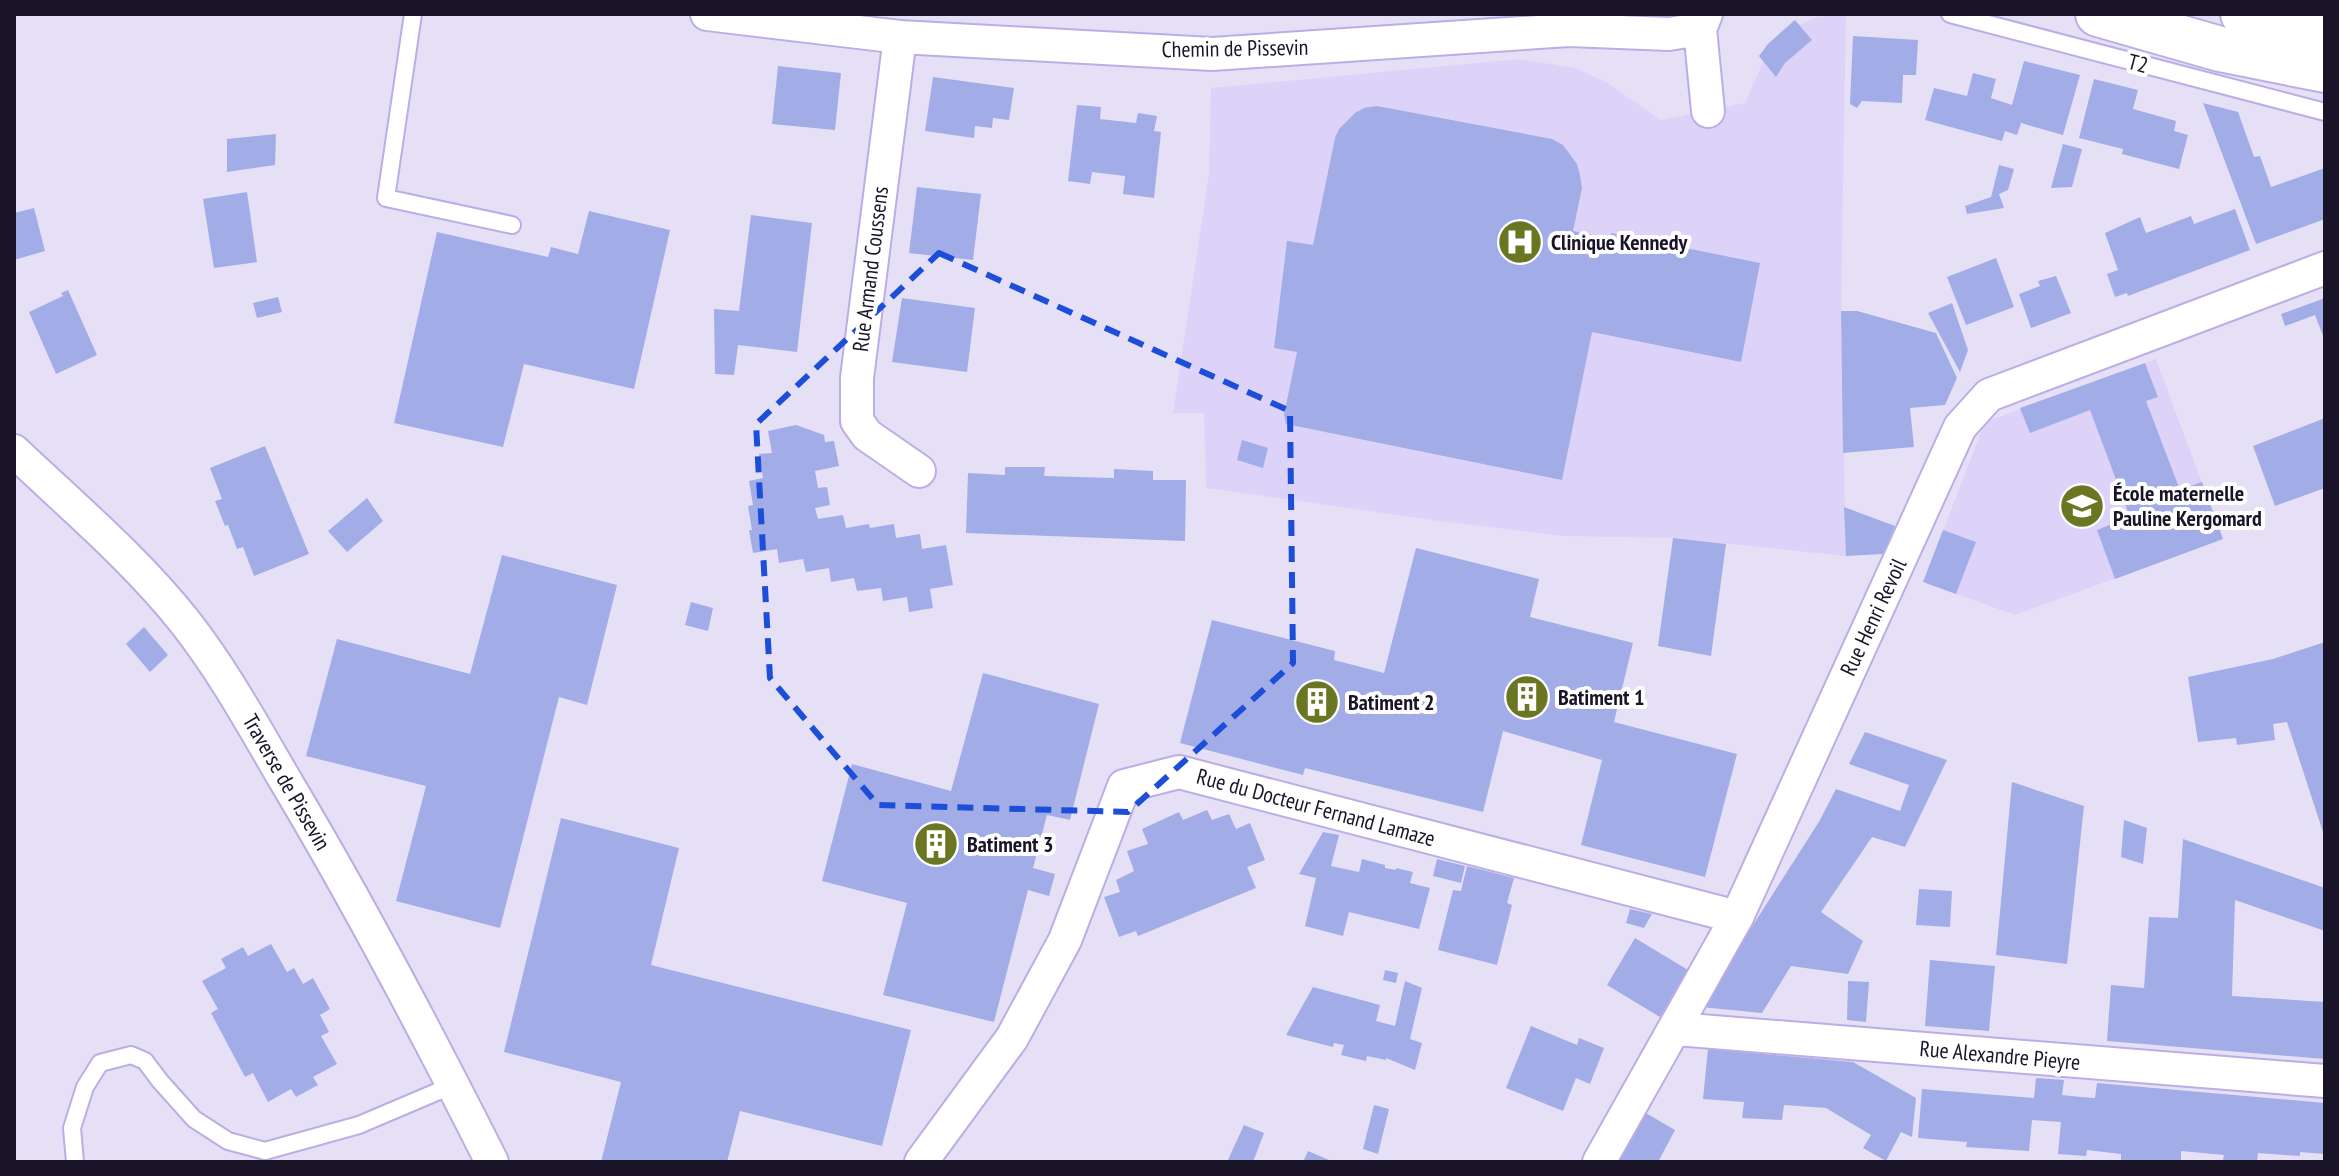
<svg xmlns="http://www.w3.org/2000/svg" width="2339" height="1176" viewBox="0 0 2339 1176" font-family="'PT Sans Narrow',sans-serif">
  <rect width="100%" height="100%" fill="#e6e0f7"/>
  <g fill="#ddd3f9">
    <polygon points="1838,14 1846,14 1841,311 1846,556 1673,538 1562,536 1439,521 1206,488 1204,413 1173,413 1209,174 1211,88 1519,59 1575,68 1606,82 1661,120 1745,103 1763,62 1759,56 1768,44 1794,20 1799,25 1814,18"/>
    <polygon points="2156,359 2223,539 2015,615 1923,582 1985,422"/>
  </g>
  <g fill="#a2ace7">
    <polygon points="1795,20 1812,40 1785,63 1776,77 1759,56 1768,44"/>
    <polygon points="1853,36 1918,40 1916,75 1903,75 1902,103 1862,101 1857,108 1850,104"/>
    <polygon points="2024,61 2080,75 2063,135 2021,123 2017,135 2005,131 2002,141 1925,120 1934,88 1967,96 1973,73 1996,79 1991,98 2012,105"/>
    <polygon points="778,66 841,73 835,130 772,124"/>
    <polygon points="933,77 1014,88 1009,120 993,118 992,128 975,126 974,138 925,131"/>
    <polygon points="2094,79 2138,90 2133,109 2176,121 2174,131 2188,135 2179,169 2122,154 2123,149 2079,138"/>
    <polygon points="2203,103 2238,112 2254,157 2260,156 2271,187 2325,168 2325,219 2256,244"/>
    <polygon points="1077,105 1101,107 1100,119 1136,123 1138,113 1157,116 1154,131 1161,132 1154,198 1123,194 1125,176 1092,172 1090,184 1068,181"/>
    <polygon points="1377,106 1552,139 1563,145 1577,164 1580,175 1582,188 1573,231 1602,237 1600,242 1610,245 1611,233 1760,263 1741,362 1592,332 1562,480 1286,424 1284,415 1297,352 1274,348 1287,241 1313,245 1335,138 1339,129 1355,113 1364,108"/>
    <polygon points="276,134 275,165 227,172 227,139"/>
    <polygon points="2063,144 2082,149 2072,187 2051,188"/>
    <polygon points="1999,165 2014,169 2008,190 1999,194 2004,208 1967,214 1965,206 1991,197"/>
    <polygon points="917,187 981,194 973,260 909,253"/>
    <polygon points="247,192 257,262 214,268 203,199"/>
    <polygon points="34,208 45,251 14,260 14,213"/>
    <polygon points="2235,209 2250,250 2128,296 2127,293 2115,297 2107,274 2118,270 2105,233 2140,217 2146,233 2191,216 2194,224"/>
    <polygon points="589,211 670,230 634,389 524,364 503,447 394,423 437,232 548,257 551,247 578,254"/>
    <polygon points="751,215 812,223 797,352 738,345 734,375 715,374 714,309 739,311"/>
    <polygon points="1996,258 2014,307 1966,325 1947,277"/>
    <polygon points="2056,276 2071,313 2031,328 2019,294 2040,286 2038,281"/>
    <polygon points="68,290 97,355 56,374 29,312 63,296 61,293"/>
    <polygon points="278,297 282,312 257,318 253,303"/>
    <polygon points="902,298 975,308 967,372 892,362"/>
    <polygon points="2325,298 2325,341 2315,315 2285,326 2281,314"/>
    <polygon points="1952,303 1968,350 1960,372 1928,313"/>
    <polygon points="1841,311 1857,311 1936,333 1957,378 1945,405 1910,408 1914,447 1843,453"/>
    <polygon points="2145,363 2158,397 2146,401 2180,490 2202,482 2223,539 2115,579 2097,530 2130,517 2090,410 2030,433 2020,408"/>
    <polygon points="2325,418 2325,488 2275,506 2253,446"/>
    <polygon points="796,425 824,435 825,442 834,441 839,466 815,471 818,488 827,487 830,505 815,508 818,519 843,515 846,528 869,524 870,528 894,524 896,538 920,534 922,549 946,545 953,585 930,589 933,608 909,612 907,597 883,601 881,588 857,591 854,578 831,582 829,568 806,572 803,559 779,563 777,549 753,553 749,530 752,530 748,506 753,505 749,481 763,478 759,454 772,453 768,431"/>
    <polygon points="1242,440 1268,448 1263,468 1237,460"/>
    <polygon points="265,446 309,554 254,576 243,547 237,549 228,525 225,526 215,501 222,499 210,468"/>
    <polygon points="1005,467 1045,467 1044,476 1114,478 1114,469 1153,471 1153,480 1186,480 1185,541 966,533 968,473 1005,475"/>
    <polygon points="367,498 383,521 347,552 328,531"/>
    <polygon points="1844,507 1895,526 1883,554 1846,556"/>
    <polygon points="1943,530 1976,542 1956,594 1923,582"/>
    <polygon points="1673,538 1726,544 1711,656 1658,646"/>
    <polygon points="1416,548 1539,579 1530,617 1633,643 1614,722 1737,754 1705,877 1581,845 1602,760 1503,731 1483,812 1305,768 1303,775 1180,743 1212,620 1335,651 1334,660 1384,673"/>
    <polygon points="502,555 617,585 587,705 559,697 500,928 396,901 426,786 306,756 337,639 470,674"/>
    <polygon points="691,602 713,608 708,631 685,625"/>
    <polygon points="144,627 168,655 150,672 126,644"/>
    <polygon points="2325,642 2325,835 2324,835 2287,722 2273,724 2275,740 2237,745 2236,738 2198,742 2188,677 2273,659"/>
    <polygon points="983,673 1099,704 1070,820 1047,815 1033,868 1055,874 1049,896 1028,890 994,1022 883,995 907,903 822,881 852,764 951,791"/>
    <polygon points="1865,732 1947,760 1905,847 1872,837 1821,912 1863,941 1848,974 1791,966 1762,1013 1701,1007 1820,820 1836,789 1900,811 1909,785 1849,764"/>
    <polygon points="2012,782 2084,806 2067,964 1996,955"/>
    <polygon points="1207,810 1212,820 1229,814 1236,829 1250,823 1265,860 1247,867 1256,888 1138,936 1136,931 1119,937 1104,897 1120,892 1116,880 1134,871 1127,851 1148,844 1142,829 1179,812 1183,820"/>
    <polygon points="561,818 679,848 651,965 911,1030 882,1146 740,1111 727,1162 601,1162 621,1082 504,1052"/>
    <polygon points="2124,820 2147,828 2143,864 2121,857"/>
    <polygon points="1323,832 1339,835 1331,866 1359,872 1362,859 1385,865 1385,868 1396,870 1396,868 1413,872 1410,883 1430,888 1419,929 1349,912 1343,936 1305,926 1316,878 1299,874"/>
    <polygon points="2183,839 2325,888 2325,931 2235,900 2232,996 2325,1002 2325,1059 2107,1041 2111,985 2144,988 2149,917 2178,918"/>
    <polygon points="1437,859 1465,866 1461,883 1433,876"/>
    <polygon points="1467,866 1514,878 1507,903 1512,905 1497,965 1438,950 1453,890 1461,891"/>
    <polygon points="1919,889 1952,891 1950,927 1916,925"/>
    <polygon points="1630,909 1652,914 1644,928 1626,923"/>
    <polygon points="1635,938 1688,970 1660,1017 1607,985"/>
    <polygon points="271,944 287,972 294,968 303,984 313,978 330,1009 320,1015 329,1032 321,1036 337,1064 313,1077 318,1085 296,1097 291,1089 268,1102 253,1073 245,1077 211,1013 218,1009 202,981 226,968 221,959 243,947 248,956"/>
    <polygon points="1930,960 1995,966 1989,1031 1925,1026"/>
    <polygon points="1385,970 1398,973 1396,983 1383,980"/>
    <polygon points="1405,981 1422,988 1410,1039 1422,1043 1415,1070 1386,1058 1386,1060 1367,1056 1366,1061 1341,1055 1344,1045 1334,1043 1333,1047 1286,1035 1313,987 1380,1005 1376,1021 1395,1026"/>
    <polygon points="1848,981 1869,982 1866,1022 1847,1020"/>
    <polygon points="1531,1026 1577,1045 1579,1038 1604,1048 1590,1084 1576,1078 1563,1111 1506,1088"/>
    <polygon points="1708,1049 1853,1062 1916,1098 1912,1137 1901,1132 1886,1161 1863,1148 1871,1135 1826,1108 1784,1105 1782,1120 1742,1118 1744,1102 1703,1099"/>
    <polygon points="2036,1078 2064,1080 2062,1095 2081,1097 2095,1098 2097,1083 2325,1103 2325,1154 2300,1152 2300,1156 2258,1153 2257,1161 2223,1160 2224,1155 2181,1151 2181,1162 2121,1162 2121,1154 2087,1150 2086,1156 2058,1154 2061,1122 2032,1120 2029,1151 1966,1147 1967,1142 1918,1138 1922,1089 2034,1098"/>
    <polygon points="1374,1105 1389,1109 1378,1154 1363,1149"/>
    <polygon points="1644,1112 1675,1130 1658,1162 1614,1162"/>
    <polygon points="1244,1125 1264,1133 1253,1162 1227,1162"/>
    <polygon points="1308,1151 1334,1162 1303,1162"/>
  </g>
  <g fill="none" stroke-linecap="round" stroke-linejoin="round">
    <g stroke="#bcade4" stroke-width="20">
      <g id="service">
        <polyline points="413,14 386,198 512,225"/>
        <polyline points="1950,14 2325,112"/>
        <polyline points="75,1162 72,1128 85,1087 100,1063 131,1055 145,1061 160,1081 194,1119 228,1141 265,1151 359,1125 453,1085"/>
      </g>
    </g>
    <g stroke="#bcade4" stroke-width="36">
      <g id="minor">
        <polyline points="707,14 900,37 1212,54 1569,30 1669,34 1700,29 1706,14"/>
        <polyline points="1700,29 1708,111"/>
        <polyline points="900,37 857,378 857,421 867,435 919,471"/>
        <path d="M14,451C71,505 136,560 185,622C225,673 255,729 288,785C362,909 427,1033 492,1162"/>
        <polyline points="1676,1029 2325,1081"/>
        <polyline points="921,1162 1012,1038 1065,940 1124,786 1179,772 1737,917"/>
        <polyline points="1599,1162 1737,917 1960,427 1989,395 2325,268"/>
      </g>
    </g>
    <g stroke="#bcade4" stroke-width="48">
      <g id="secondary">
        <polyline points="2098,14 2220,49 2325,70"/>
        <polyline points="2243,14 2325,37"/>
      </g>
    </g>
    <use href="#service" stroke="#fff" stroke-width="16"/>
    <use href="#minor" stroke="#fff" stroke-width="32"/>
    <use href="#secondary" stroke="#fff" stroke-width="44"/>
  </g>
  <path fill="none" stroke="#1d4ed8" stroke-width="6" stroke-dasharray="16 10" stroke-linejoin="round" d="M939,253L1290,411L1293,663L1128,812L878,805L770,678L756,424Z"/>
  <defs>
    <g id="hospital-disc" transform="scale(2.3)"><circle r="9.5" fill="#6b7622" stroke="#fff"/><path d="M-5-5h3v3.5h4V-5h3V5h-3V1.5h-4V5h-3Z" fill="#fff"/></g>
    <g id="school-disc" transform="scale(2.3)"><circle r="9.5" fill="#6b7622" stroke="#fff"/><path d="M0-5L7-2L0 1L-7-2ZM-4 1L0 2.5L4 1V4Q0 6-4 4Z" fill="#fff"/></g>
    <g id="building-disc" transform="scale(2.3)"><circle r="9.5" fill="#6b7622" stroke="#fff"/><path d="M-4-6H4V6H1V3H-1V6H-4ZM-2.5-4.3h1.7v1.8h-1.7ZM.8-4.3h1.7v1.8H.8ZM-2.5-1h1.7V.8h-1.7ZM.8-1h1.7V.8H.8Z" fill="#fff"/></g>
  </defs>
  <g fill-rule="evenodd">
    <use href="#hospital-disc" x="1520" y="242"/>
    <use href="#school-disc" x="2082" y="506"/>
    <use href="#building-disc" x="1527" y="697"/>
    <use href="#building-disc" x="1317" y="702"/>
    <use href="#building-disc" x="936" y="844"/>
  </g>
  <g text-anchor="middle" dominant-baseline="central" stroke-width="8" stroke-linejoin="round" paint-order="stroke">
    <g font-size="22" fill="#1a1428" stroke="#fff">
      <text transform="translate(1235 48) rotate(-1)">Chemin de Pissevin</text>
      <text transform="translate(2138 63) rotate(15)">T2</text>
      <text transform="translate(870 269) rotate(-83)">Rue Armand Coussens</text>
      <text transform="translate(1873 617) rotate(-65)">Rue Henri Revoil</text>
      <text transform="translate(287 782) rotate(60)">Traverse de Pissevin</text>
      <text transform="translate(1316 807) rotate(15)">Rue du Docteur Fernand Lamaze</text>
      <text transform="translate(2000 1055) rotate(5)">Rue Alexandre Pieyre</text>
    </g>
    <g font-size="22" font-weight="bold" fill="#1a1428" stroke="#fff" text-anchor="start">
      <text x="1551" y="242">Clinique Kennedy</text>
      <text x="2113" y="493">École maternelle<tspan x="2113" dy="25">Pauline Kergomard</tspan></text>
      <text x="1558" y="697">Batiment 1</text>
      <text x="1348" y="702">Batiment 2</text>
      <text x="967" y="844">Batiment 3</text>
    </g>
  </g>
  <rect width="2339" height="1176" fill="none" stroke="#1a1428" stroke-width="32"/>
</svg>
